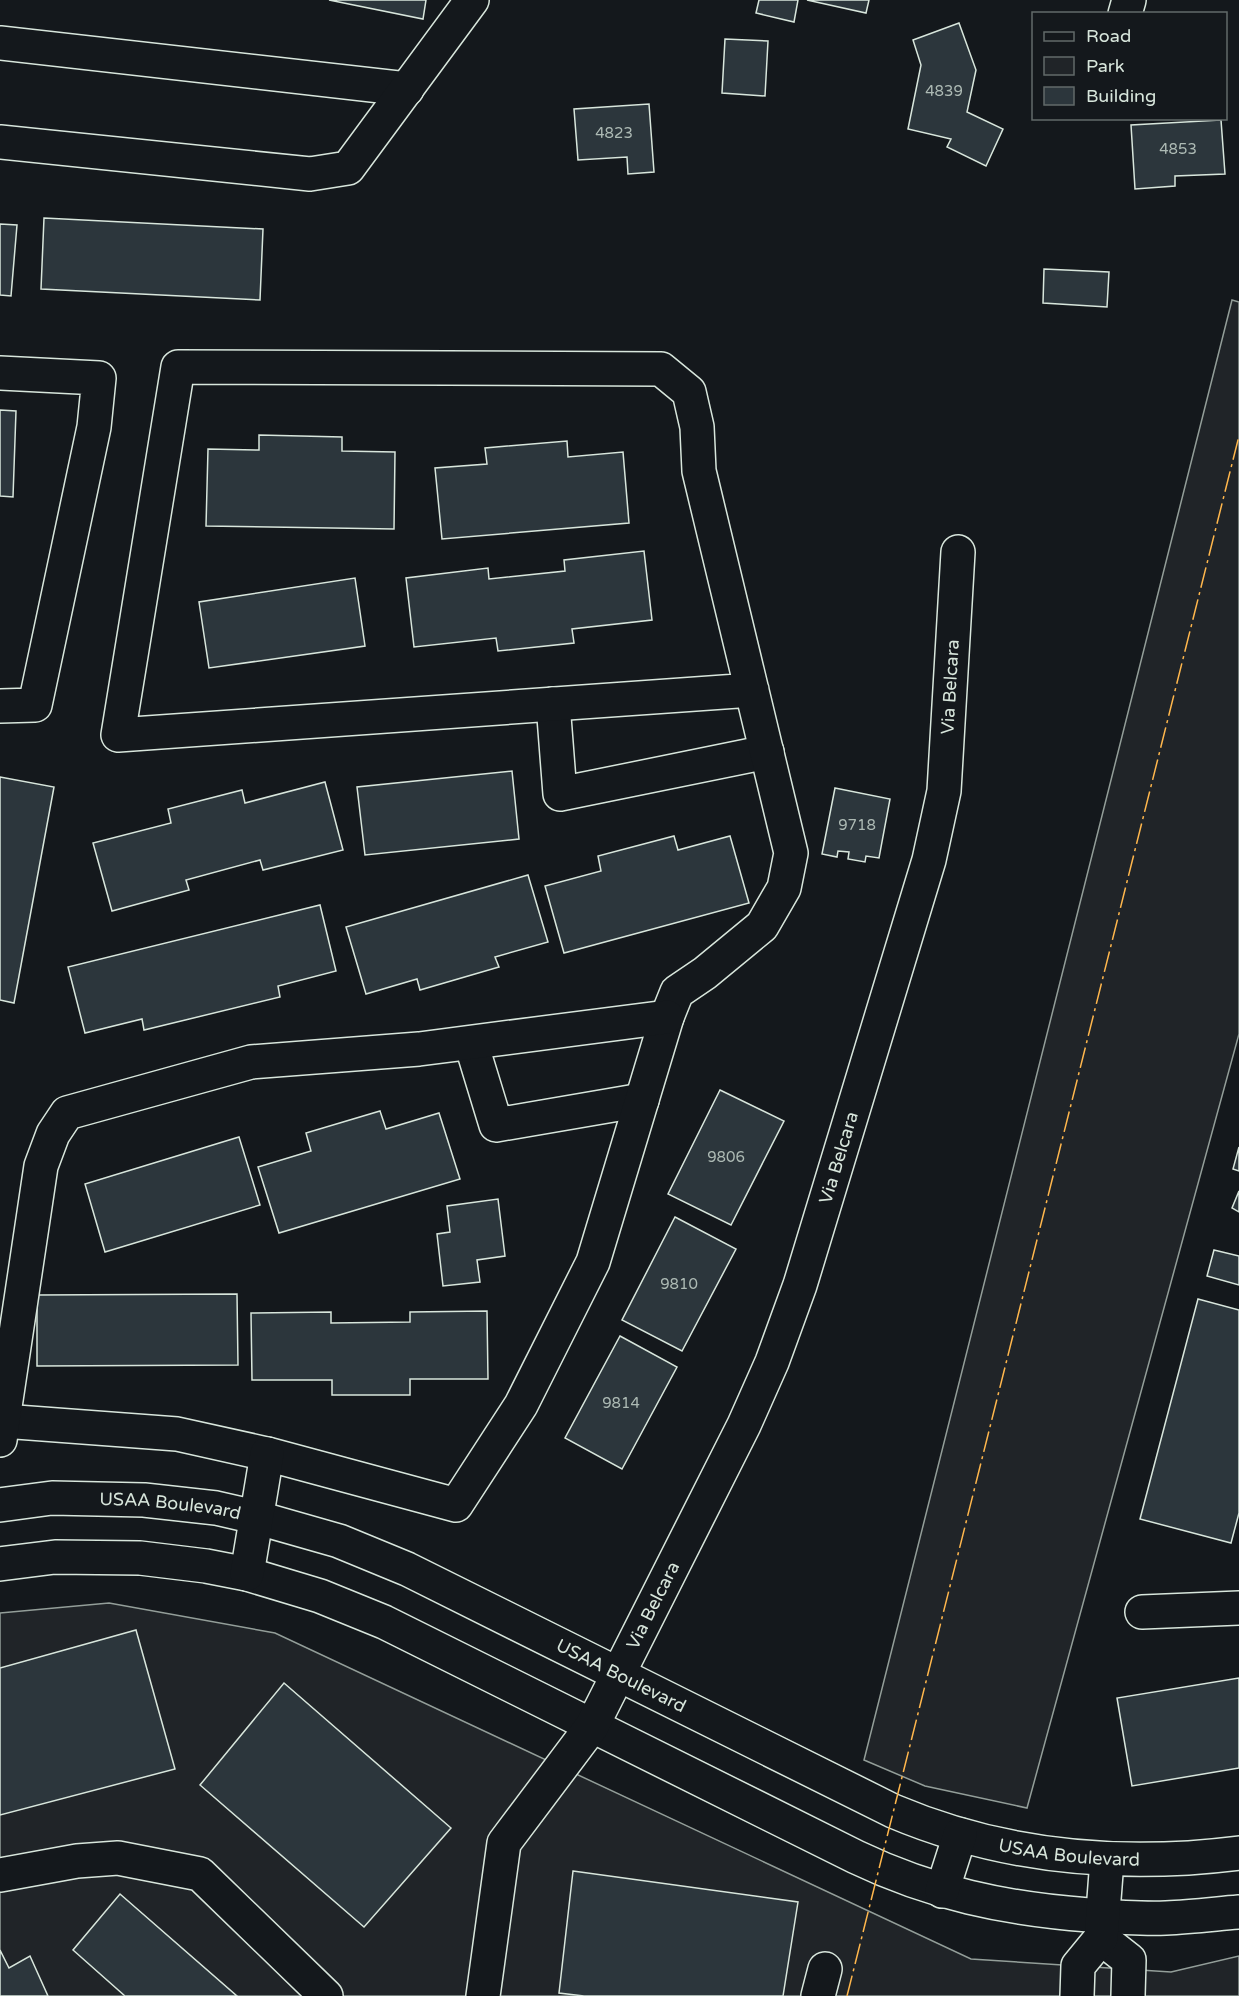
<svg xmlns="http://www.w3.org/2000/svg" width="1239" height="1996" viewBox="0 0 1239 1996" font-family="'Varela Round',sans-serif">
  <rect width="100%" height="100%" fill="#14181c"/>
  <g fill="#202428" stroke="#939e99" stroke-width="1.5">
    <polygon points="1232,300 1239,302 1239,1034 1027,1808 925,1786 864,1760"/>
    <polygon points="109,1603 275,1633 971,1959 1171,1972 1239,1956 1239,1996 0,1996 0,1613"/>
  </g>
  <g fill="#2c363c" stroke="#d8e6dc" stroke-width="1.5">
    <polygon points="329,0 426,0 423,19"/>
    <polygon points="759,0 798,0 794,22 756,13"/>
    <polygon points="807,0 869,0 866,13"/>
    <polygon points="959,23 976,70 967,112 1003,129 986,166 947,147 951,139 908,129 921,65 913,40"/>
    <polygon points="725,39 768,41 765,96 722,93"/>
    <polygon points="649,104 654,172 628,174 627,157 578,160 574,109"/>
    <polygon points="1221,120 1225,174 1175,176 1175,186 1135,189 1131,125"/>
    <polygon points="44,218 263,229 260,300 41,289"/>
    <polygon points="0,224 17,225 11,296 0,295"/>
    <polygon points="1044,269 1109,272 1107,307 1043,303"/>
    <polygon points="0,410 16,411 13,497 0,496"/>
    <polygon points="259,435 342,437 342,451 395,452 394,529 206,526 208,449 259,450"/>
    <polygon points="567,441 568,457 623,452 629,523 442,539 435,468 487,464 485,448"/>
    <polygon points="644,551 652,620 572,629 574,643 498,651 496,638 414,647 406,578 488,568 489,579 565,571 564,560"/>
    <polygon points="355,578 365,646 209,668 199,602"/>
    <polygon points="512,771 519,839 365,855 357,787"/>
    <polygon points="0,777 54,787 14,1003 0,1000"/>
    <polygon points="325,782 343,850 263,870 260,860 186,880 189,890 112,911 93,843 171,823 168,809 242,790 245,803"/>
    <polygon points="835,788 890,799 879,858 866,856 865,862 848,859 849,852 838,851 837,857 822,854"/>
    <polygon points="674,836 678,850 730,836 749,903 564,953 545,886 601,871 598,856"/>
    <polygon points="528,875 548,942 495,957 499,967 420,990 417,979 366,994 346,927"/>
    <polygon points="320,905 336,971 278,986 280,997 144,1030 142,1019 85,1033 68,967"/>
    <polygon points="720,1090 784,1121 731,1225 668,1194"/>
    <polygon points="380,1111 386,1129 439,1113 460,1179 279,1233 258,1167 311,1151 306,1133"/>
    <polygon points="239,1137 260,1205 105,1252 85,1184"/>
    <polygon points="1239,1147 1239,1171 1233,1169"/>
    <polygon points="1239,1191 1239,1212 1232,1208"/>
    <polygon points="498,1199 505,1256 477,1260 480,1282 443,1286 437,1234 450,1232 447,1206"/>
    <polygon points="675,1217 736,1249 682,1351 622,1320"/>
    <polygon points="1214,1250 1239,1256 1239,1285 1207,1276"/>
    <polygon points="237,1294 238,1365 37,1366 37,1295"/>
    <polygon points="1198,1299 1239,1310 1239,1513 1231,1543 1140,1519"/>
    <polygon points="487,1311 488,1379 410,1379 410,1395 332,1395 332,1380 252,1380 251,1313 331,1312 331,1323 410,1322 410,1312"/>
    <polygon points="620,1336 677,1367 622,1469 565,1438"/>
    <polygon points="136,1630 175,1769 0,1815 0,1668"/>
    <polygon points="1239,1678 1239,1768 1132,1786 1117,1698"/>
    <polygon points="284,1683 451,1828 364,1927 200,1785"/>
    <polygon points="573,1871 798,1902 783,1996 584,1996 559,1993"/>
    <polygon points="120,1894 237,1996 125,1996 73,1950"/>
    <polygon points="0,1950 9,1968 30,1956 48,1996 0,1996"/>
  </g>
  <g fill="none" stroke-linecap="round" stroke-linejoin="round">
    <g stroke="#d8e6dc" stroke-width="36">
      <g id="minor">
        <polyline points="1125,14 1129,0"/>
        <polyline points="0,43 407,89"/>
        <polyline points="0,142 310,174 348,168 472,0"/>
        <polyline points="0,373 99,378 94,427 35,705 0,706"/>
        <polyline points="553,704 560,794 767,752"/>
        <polyline points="471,1043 496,1125 642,1100"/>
        <polyline points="3,1421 177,1434 267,1454 456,1505 521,1405 593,1262 667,1017 677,992 705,973 762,926 784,888 791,853 699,471 697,427 689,392 661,369 178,367 118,735 752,690"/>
        <polyline points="0,1440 41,1166 53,1134 67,1113 251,1062 419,1049 667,1017"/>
        <path id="s1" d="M0,1505L52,1498L144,1500L216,1508L255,1517L339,1541L407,1569L893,1811C1004,1858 1119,1868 1239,1853"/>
        <path d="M0,1564L55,1557L140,1558L206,1566L247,1574L320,1596L384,1622L856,1857C931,1893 1006,1909 1089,1915C1114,1917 1141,1919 1166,1918C1191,1917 1215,1914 1239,1912"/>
        <polyline points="247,1574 267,1454"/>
        <polyline points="1142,1612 1239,1608"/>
        <polyline points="0,1875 77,1861 118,1858 200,1874 326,1996"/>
        <polyline points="942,1891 960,1835"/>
        <polyline points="1101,1938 1129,1960 1128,1996"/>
        <path id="s2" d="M483,1996L504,1843L592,1726L744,1425L772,1362L800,1285L929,860L944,791L958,552"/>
        <polyline points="818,1996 825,1969"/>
        <polyline points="1077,1996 1078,1966 1101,1938 1107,1860"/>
      </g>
    </g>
    <use href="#minor" stroke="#14181c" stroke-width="33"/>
    <polyline stroke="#ffb74d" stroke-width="1.5" stroke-dasharray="21 4.5 3 4.5" stroke-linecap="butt" points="847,1996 1239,436"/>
  </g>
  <g text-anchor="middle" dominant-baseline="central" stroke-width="4.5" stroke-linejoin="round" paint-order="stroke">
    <g font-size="15" fill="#adbab4">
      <text x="944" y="91">4839</text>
      <text x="614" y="133">4823</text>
      <text x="1178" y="149">4853</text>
      <text x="857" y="825">9718</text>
      <text x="726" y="1157">9806</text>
      <text x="679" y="1284">9810</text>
      <text x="621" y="1403">9814</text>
    </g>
    <g font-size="18" fill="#d8e6dc" stroke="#14181c">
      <text stroke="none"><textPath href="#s2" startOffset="1408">Via Belcara</textPath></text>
      <text stroke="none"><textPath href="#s2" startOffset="922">Via Belcara</textPath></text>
      <text stroke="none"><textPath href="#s1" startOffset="171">USAA Boulevard</textPath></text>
      <text stroke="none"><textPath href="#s2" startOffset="436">Via Belcara</textPath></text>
      <text stroke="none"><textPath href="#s1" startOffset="657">USAA Boulevard</textPath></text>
      <text stroke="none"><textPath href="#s1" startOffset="1143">USAA Boulevard</textPath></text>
    </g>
  </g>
  <rect x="1032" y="12" width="195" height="108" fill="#14181c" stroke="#626a69" stroke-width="1.5"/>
  <rect x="1044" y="32" width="30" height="9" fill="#14181c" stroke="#626a69" stroke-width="1.5"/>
  <text x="1086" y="42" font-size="18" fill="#d8e6dc">Road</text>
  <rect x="1044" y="57" width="30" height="18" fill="#202428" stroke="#626a69" stroke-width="1.5"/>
  <text x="1086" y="72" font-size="18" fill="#d8e6dc">Park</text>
  <rect x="1044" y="87" width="30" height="18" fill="#2c363c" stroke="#626a69" stroke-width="1.5"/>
  <text x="1086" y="102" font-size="18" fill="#d8e6dc">Building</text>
</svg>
